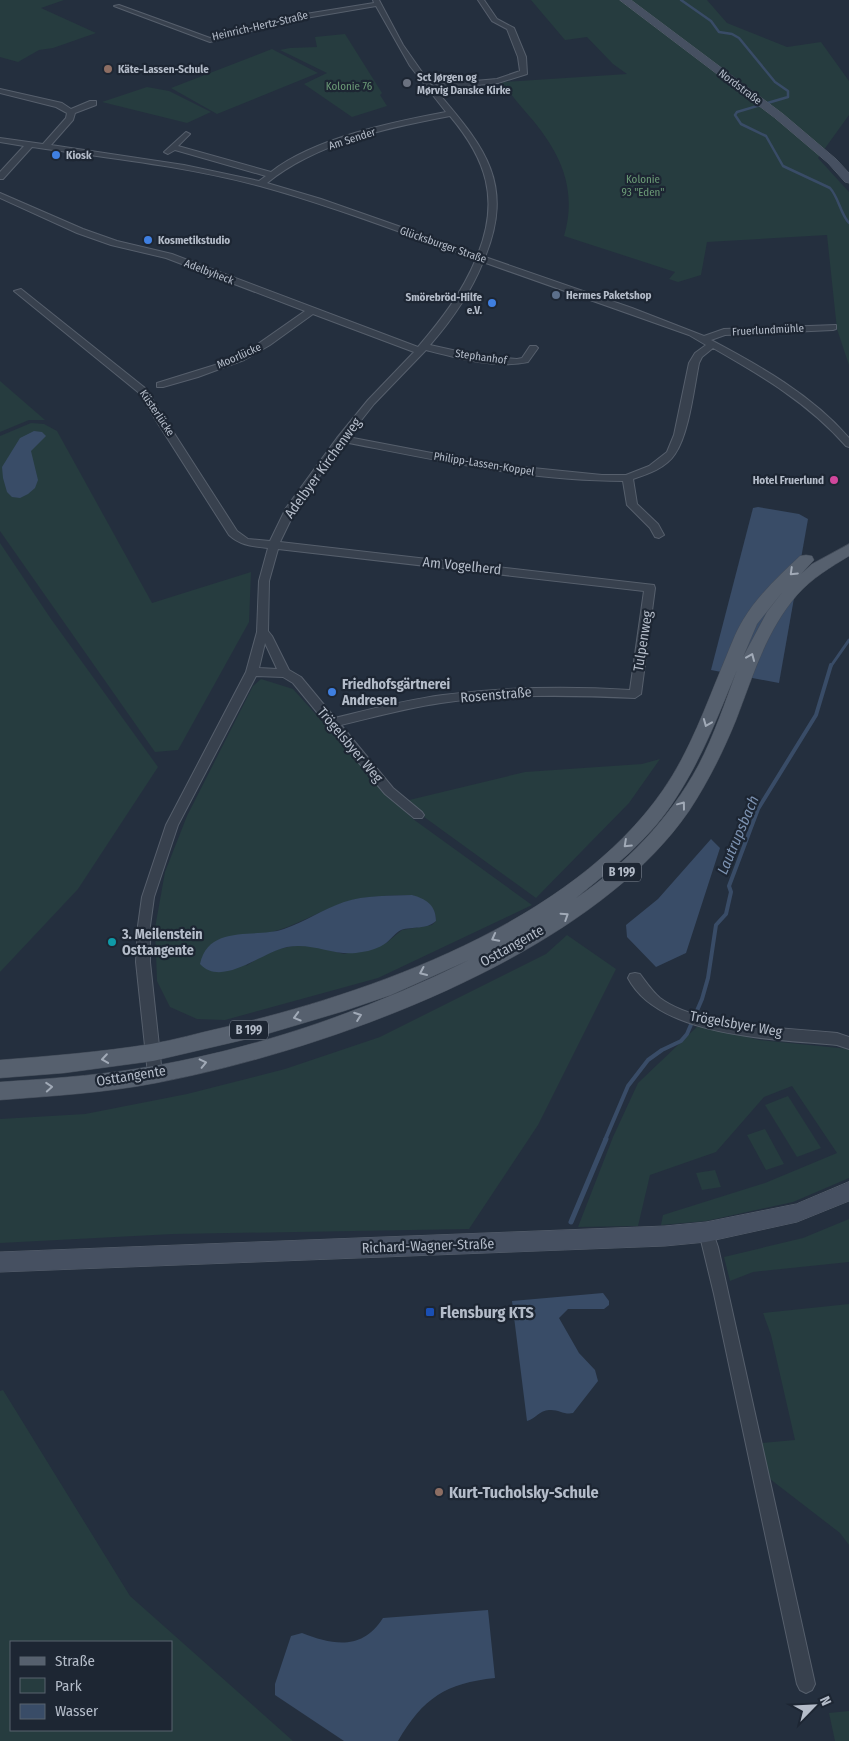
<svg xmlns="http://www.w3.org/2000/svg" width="849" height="1741" viewBox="0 0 849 1741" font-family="'Fira Sans Condensed',sans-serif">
  <rect width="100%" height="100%" fill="#242f3e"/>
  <g fill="#263c3f" fill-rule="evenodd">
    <polygon points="0,0 64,0 41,8 96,33 53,48 39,50 18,62 0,57"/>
    <path d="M531,0H707L727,23L787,47L821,42L849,81V115L818,158L849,192V365L837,329L827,235L707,242L701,275L678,282L669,279L675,272L564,236C579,185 557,147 524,110C516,101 509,90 500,84L504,82L627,74L613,64L587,37L565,40Z"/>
    <polygon points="345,34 382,93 380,95 387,106 352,117 304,84 327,73 280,50 290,48 317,47 315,37"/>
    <polygon points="272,49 318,73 217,114 171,88"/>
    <polygon points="147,87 169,91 211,112 187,123 102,102"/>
    <polygon points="0,381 45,420 29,420 0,432"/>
    <polygon points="31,423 44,424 57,431 152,603 251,572 249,622 178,750 155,752 0,531 0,436"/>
    <polygon points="0,543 51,619 158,767 78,889 0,972"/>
    <path d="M261,679L293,689L396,803L413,819L532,905L378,978L225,1020L197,1019L170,1007L157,981L155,928L165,872L187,816L253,686ZM412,895C425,901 436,905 436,921L432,925L402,930L386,943L344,954L317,947L297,945L279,949L263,955L246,966L269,933C295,926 318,912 343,903C364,895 390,896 412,895Z"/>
    <polygon points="660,759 629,803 536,898 420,814 405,801 525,772 642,764"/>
    <polygon points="567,935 616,969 538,1125 469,1229 173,1234 0,1243 0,1119 85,1114 187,1094 285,1069 380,1037 546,954"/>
    <polygon points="700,1024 759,1040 849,1049 849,1178 793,1202 706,1221 661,1225 663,1215 765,1183 837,1153 792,1086 764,1097 716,1152 650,1175 638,1226 578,1227 613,1137 638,1083"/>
    <polygon points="788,1096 821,1148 797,1157 765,1105"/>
    <polygon points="765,1129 784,1164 766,1170 747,1135"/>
    <polygon points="715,1170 721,1187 702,1190 696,1173"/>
    <polygon points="849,1219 849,1262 753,1272 730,1281 724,1257 803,1238"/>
    <polygon points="849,1304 849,1545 840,1533 770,1479 761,1443 795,1440 771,1335 763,1313"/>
    <path d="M3,1390L130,1596L293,1741H0V1391ZM11,1642H171V1730H11Z"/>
    <polygon points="849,1711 849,1741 835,1741 829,1713"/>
  </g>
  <g fill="#394c67">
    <polygon points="34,431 42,432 46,436 31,451 38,480 35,488 28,494 20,498 12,497 7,492 3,478 2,467 20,438"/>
    <polygon points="758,507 799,514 808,519 779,683 711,670 753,508"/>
    <polygon points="711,839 720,848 686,953 656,967 627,937 626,925 658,899"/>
    <path d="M412,895C426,899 436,905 436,921C426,930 413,926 401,930C395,933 391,939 386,943C379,948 370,951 362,952C336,958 315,942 287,947C262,952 222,988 200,964C209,923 256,939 284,929C305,922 323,909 344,902C365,895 390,896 412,895Z"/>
    <path d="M603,1293L609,1301V1305L604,1309H568L559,1318L579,1353L595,1370L598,1381L573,1413C564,1415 558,1409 549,1410C540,1410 535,1419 527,1421L512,1301Z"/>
    <path d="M488,1610L495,1678C446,1683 423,1698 398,1741H344L275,1695V1684L291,1636L302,1633C333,1645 362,1651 383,1618Z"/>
  </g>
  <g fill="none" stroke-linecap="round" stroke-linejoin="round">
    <path stroke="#394c67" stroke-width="2.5" d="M681,0L711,21L719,32L732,34L739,38L775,82L788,91V97L737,112L735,115L741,124L766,136L783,166L830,188C839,198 840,213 849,223"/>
    <polyline stroke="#394c67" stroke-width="3" points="831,666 849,640"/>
    <polyline stroke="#394c67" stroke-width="4" points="605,1140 628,1086 648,1060 662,1050 681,1041 687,1034 702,999 708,978 716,925 726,914 731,892 729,886 758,809 816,715 831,665"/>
    <polyline stroke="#394c67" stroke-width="5" points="571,1222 606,1139"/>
    <g stroke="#565f6c" stroke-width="2">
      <g id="street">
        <path d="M373,0H379L403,45L431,85L497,79L520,71L518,57L507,29L492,21L478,0H484L497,19L514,28L526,57L527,74L498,83L435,89C481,144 516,180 485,257L632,308L704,336L724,329L836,325V329L833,330L725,335L711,340C760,366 812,395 849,438V447L846,446C808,403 762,376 713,348L702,357L699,363C694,388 689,434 675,454C666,468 648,474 633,479L637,504L658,524L664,535L659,538L655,537L650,528L627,505L623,481C529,481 436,460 344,442L296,509L280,542L654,585L655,588L641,694L635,698C570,695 505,694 441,703C407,708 374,717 341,725L393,788L422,812L424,815L422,818H414L385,794L329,727L326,726L325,722L293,683L283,677L256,676L178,825L154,897L150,926V962L162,1074L160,1078L155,1080L150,1078L148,1074L136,962L138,926L142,897L166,825L246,672L257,632L259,581L268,548C253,546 241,546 229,535L138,392L14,291L21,289L145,388L237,531L248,539L270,541L286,508L337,438L368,400L414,352L313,314L270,345L244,360L198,377L163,387H157V383L215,365L248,351L305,311L166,258L111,245L77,233L0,198V193L83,229L117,241L172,254L418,347C441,320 462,293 476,259C404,234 333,206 260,186C185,166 108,158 32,147L3,179H0V172L24,146L0,142V138L43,144L66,118L67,113L56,107L0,93V89L62,103L71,109L90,101H96V105L75,113L73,120L51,145L184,165L259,181L266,176L175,150L168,154L164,152L186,132L190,134L178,146L271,172C314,138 393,122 446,112L410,66L376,6L288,21L210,42L114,6L119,5L210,38L287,17L374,3ZM450,116C486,159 500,199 478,254L321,199L267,183C318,142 387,128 450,116ZM483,262L689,335L706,345L695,353L689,363L674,435L667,452L649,466L626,475H602L484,463L348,437L374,404L426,350C457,358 497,369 528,362L538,348L536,346H530L522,358L517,359L475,355L430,345C452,320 471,292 483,262ZM278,549L644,591L630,690C568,686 505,687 443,695C406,700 371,709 335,718L301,677L289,670L272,636L268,631L269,581ZM265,643L277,669L259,668Z"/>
        <path d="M635,973L640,974C646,982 652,991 660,998C698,1027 789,1028 837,1033L849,1037V1049L837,1045C778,1039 659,1038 628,978L630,974Z"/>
        <polygon points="706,1225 711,1227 718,1247 815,1684 812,1690 806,1693 800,1690 797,1684 714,1294 699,1232 701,1227"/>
      </g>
    </g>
    <g stroke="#565f6c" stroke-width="1">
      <g id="secondary">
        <polygon points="620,0 631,0 783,114 836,159 849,173 849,183 845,182 828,163 775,118"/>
        <polygon points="849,1182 849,1201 797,1222 706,1242 665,1246 0,1272 0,1252 665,1226 706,1222 796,1204"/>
      </g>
    </g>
    <g stroke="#414a57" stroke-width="1">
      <path id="primary" d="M849,544V556C831,567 812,578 797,595C766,631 753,676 736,720C723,752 708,782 689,811C589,957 324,1051 156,1083C104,1093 52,1096 0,1100V1082C45,1079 91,1076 135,1069C251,1051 364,1012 469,960L391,995L344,1011L260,1036L153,1061L64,1073L0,1078V1060C51,1056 101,1052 151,1044C175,1040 198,1033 221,1028C371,993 571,923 663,790C690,751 706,705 724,662C730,648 735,633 743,620C758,595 779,576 800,556L806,555L812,556L814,560L801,574L812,564ZM784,590L767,612L743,657L757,624ZM737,670C725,702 714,736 698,766C670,818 625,865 576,898C611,870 652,837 676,798C702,758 719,714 737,670Z"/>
    </g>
    <use href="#street" fill="#38414e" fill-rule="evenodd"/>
    <use href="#secondary" fill="#465061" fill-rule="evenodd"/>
    <use href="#primary" fill="#56606e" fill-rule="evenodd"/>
  </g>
  <defs><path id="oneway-chevron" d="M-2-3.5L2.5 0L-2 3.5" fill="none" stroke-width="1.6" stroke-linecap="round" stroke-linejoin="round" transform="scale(1.25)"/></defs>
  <g stroke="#a1aab7">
    <use href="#oneway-chevron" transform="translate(793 572) rotate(136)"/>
    <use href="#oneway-chevron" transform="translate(751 657) rotate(-67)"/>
    <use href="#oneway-chevron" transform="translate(707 723) rotate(112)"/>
    <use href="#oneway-chevron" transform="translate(682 805) rotate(-53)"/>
    <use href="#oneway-chevron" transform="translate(627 844) rotate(137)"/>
    <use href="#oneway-chevron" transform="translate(565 916) rotate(-33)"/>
    <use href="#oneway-chevron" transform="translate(495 938) rotate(152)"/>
    <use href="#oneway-chevron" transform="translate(423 972) rotate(156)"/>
    <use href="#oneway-chevron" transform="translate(358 1016) rotate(-20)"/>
    <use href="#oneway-chevron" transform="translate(297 1017) rotate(164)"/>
    <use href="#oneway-chevron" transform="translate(105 1059) rotate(172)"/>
    <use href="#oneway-chevron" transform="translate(203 1063) rotate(-13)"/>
    <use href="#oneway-chevron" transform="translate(49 1087) rotate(-4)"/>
  </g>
  <g fill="#8d6e63" stroke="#1d2633" stroke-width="2">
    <circle cx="108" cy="69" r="5"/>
    <circle cx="439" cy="1492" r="5"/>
  </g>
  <circle fill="#6b7280" stroke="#1d2633" stroke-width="2" cx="407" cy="83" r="5"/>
  <g fill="#3f7fe0" stroke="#1d2633" stroke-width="2">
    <circle cx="56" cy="155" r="5"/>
    <circle cx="148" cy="240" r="5"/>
    <circle cx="492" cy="303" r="5"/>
    <circle cx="332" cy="692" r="5"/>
  </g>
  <circle fill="#5c6f8a" stroke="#1d2633" stroke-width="2" cx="556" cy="295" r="5"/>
  <circle fill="#d1479c" stroke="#1d2633" stroke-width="2" cx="834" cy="480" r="5"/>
  <circle fill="#0f9aa8" stroke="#1d2633" stroke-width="2" cx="112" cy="942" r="5"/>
  <rect fill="#1a4fb4" stroke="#1d2633" stroke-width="2" x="425" y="1307" width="10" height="10" rx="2.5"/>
  <g text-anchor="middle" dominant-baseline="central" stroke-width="4.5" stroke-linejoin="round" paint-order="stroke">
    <g font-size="11" fill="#b4bcc9" stroke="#1d2633">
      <text transform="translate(260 26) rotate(-13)">Heinrich-Hertz-Straße</text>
      <text transform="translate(740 87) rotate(37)">Nordstraße</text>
      <text transform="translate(352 139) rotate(-18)">Am Sender</text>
      <text transform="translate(443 245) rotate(19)">Glücksburger Straße</text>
      <text transform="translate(209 272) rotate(21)">Adelbyheck</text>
      <text transform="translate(768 330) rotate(-3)">Fruerlundmühle</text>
      <text transform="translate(239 356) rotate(-24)">Moorlücke</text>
      <text transform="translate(481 357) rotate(8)">Stephanhof</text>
      <text transform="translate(157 413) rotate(56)">Küsterlücke</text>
      <text transform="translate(484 464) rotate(9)">Philipp-Lassen-Koppel</text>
    </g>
    <g font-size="11" font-weight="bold" fill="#b4bcc9" stroke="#1d2633" text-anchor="start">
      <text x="118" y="69">Käte-Lassen-Schule</text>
      <text x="417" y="77">Sct Jørgen og<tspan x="417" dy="13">Mørvig Danske Kirke</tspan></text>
      <text x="66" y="155">Kiosk</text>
      <text x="158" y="240">Kosmetikstudio</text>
      <text x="566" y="295">Hermes Paketshop</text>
      <text x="482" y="297" text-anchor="end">Smörebröd-Hilfe<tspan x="482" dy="13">e.V.</tspan></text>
      <text x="824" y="480" text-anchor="end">Hotel Fruerlund</text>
    </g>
    <g font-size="11" fill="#6b9a76" stroke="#1d2633">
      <text x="349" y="86">Kolonie 76</text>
      <text x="643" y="179">Kolonie<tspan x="643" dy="13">93 "Eden"</tspan></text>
    </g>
    <g fill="#1d2633" stroke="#878f9c" stroke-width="1">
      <rect x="603" y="862.5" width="38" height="19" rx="4"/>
      <rect x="230" y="1020.5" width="38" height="19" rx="4"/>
    </g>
    <g font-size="12" font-weight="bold" fill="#b4bcc9">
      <text x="622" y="872">B 199</text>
      <text x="249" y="1030">B 199</text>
    </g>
    <g font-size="14" fill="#b4bcc9" stroke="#1d2633">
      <text transform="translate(323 468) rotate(-54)">Adelbyer Kirchenweg</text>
      <text transform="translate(462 566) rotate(6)">Am Vogelherd</text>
      <text transform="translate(643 641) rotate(-81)">Tulpenweg</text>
      <text transform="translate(496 695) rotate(-5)">Rosenstraße</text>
      <text transform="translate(350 745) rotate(50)">Trögelsbyer Weg</text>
      <text transform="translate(512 946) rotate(-29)">Osttangente</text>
      <text transform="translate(736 1024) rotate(10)">Trögelsbyer Weg</text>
      <text transform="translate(131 1076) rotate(-9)">Osttangente</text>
      <text transform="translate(428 1246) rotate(-2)">Richard-Wagner-Straße</text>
    </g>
    <g font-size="14" font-weight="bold" fill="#b4bcc9" stroke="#1d2633" text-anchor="start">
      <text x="342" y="684">Friedhofsgärtnerei<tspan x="342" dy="16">Andresen</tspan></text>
      <text x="122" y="934">3. Meilenstein<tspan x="122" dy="16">Osttangente</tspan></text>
    </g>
    <g font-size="15" font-style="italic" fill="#7c92b1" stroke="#1d2633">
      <text transform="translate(738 835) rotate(-67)">Lautrupsbach</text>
    </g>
    <g font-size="16" font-weight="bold" fill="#b4bcc9" stroke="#1d2633" text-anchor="start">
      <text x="440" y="1312">Flensburg KTS</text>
      <text x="449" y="1492">Kurt-Tucholsky-Schule</text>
    </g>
  </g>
  <rect x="10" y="1641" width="162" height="90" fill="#1d2633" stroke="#59626f"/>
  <rect x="20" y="1657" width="25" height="8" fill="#56606e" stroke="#59626f"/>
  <text x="55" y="1666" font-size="15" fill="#b4bcc9">Straße</text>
  <rect x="20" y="1678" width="25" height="15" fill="#263c3f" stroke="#59626f"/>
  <text x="55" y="1691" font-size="15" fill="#b4bcc9">Park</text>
  <rect x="20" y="1704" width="25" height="15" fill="#394c67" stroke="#59626f"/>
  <text x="55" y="1716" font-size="15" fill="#b4bcc9">Wasser</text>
  <g transform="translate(814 1706) rotate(66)" stroke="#1d2633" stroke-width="4" paint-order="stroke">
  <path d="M0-4L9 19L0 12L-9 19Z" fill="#b4bcc9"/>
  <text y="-8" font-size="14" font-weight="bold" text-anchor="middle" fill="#b4bcc9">N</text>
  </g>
</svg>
